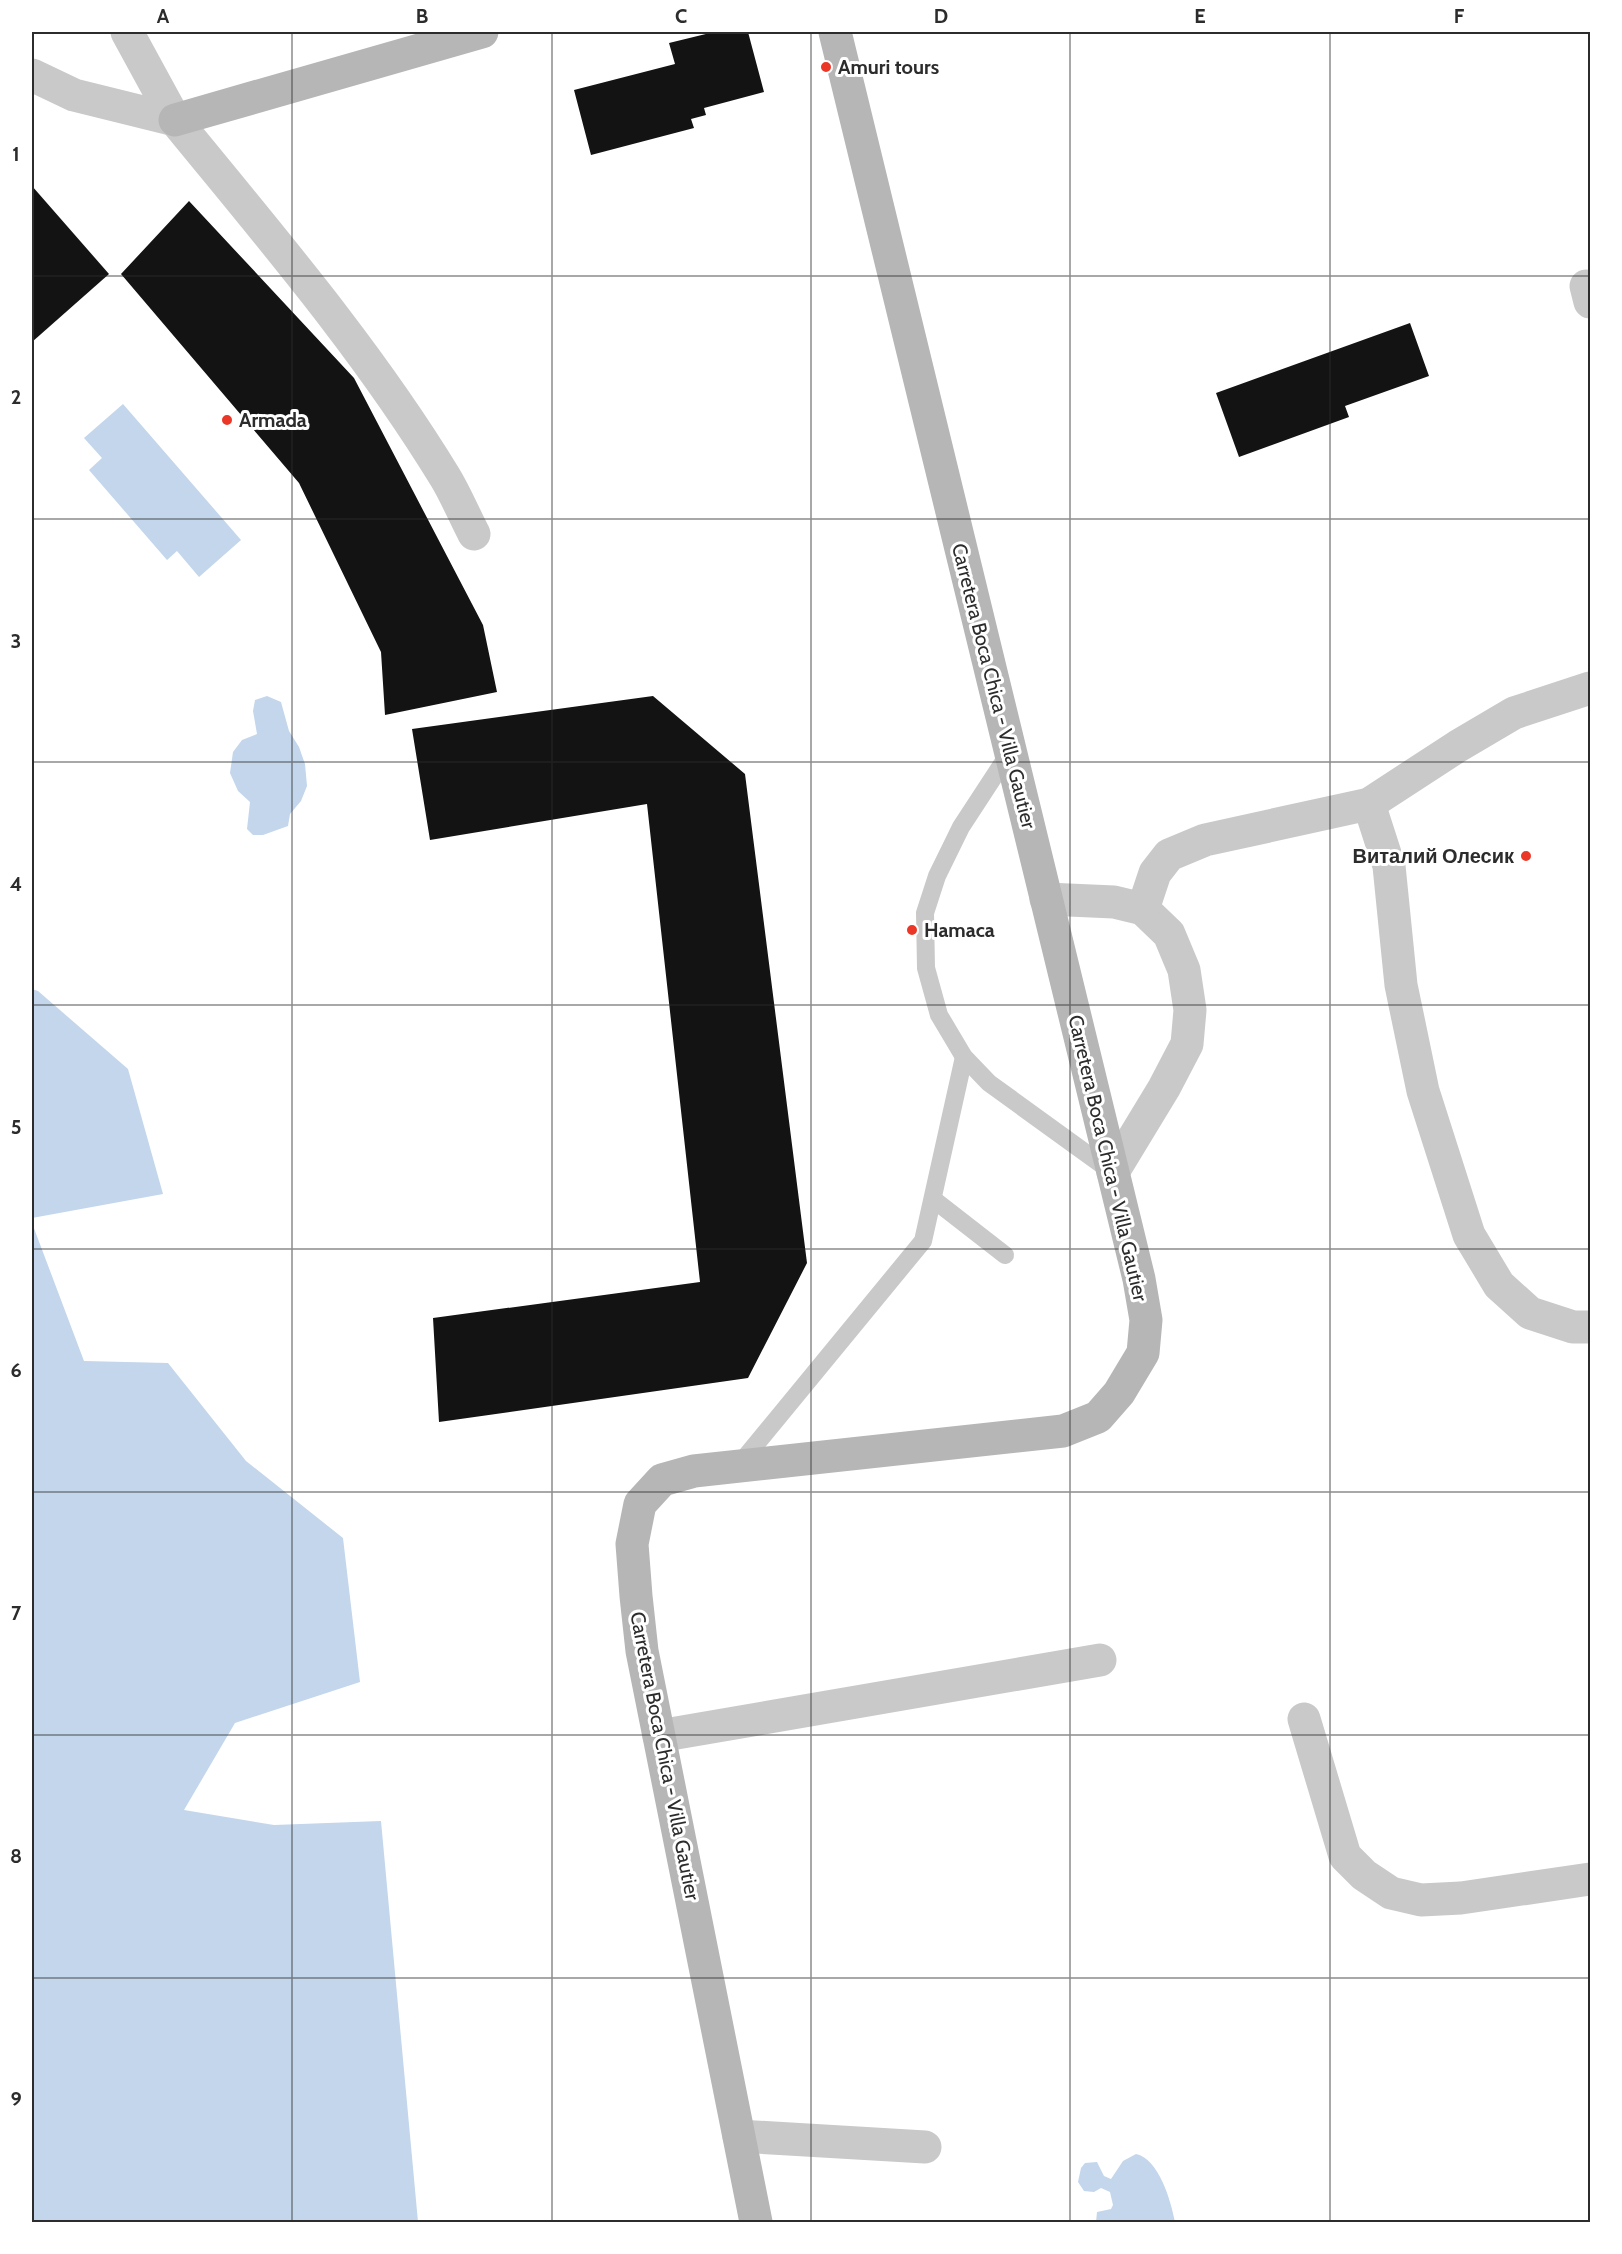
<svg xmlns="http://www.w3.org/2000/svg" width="1622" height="2254" viewBox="0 0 1622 2254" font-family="Cabin,sans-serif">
  <rect width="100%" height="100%" fill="#fff"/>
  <g fill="#c3d6ec">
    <polygon points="123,404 241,540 199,577 177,551 167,560 89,470 102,458 84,438"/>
    <polygon points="267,696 281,702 289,731 299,747 305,764 307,786 301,801 290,814 288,826 263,835 253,835 247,829 250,802 238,791 230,773 233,752 242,740 257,734 253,711 255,700"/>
    <polygon points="32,989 38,991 128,1069 163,1194 32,1218"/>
    <polygon points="32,1223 84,1361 168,1363 246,1461 343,1538 360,1682 235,1723 184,1810 274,1825 381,1821 418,2222 32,2222"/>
    <path d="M1136,2154C1159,2159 1171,2201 1175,2222H1096L1097,2212L1111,2209L1113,2205L1110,2192L1101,2188L1094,2192L1084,2191L1078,2182L1081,2168L1085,2163L1097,2162L1104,2176L1111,2179L1123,2161Z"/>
  </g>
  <g fill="#131313">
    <polygon points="714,32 748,32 764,92 704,108 706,115 691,119 694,128 591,155 574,90 675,64 669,43"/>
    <polygon points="32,186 109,274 32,342"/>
    <polygon points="189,201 354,378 483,625 497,692 385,715 381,652 299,483 121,274"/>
    <polygon points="1410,323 1429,376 1345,406 1349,417 1239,457 1216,393"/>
    <polygon points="653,696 745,774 807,1263 748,1378 439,1422 433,1318 700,1282 647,804 430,840 412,729"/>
  </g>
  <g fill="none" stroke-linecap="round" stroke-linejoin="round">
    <g stroke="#c9c9c9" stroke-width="18">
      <polyline points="1010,752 961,827 937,876 925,913 926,968 939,1015 964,1057 989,1083 1112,1172"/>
      <polyline points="933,1199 1005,1255"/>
      <polyline points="738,1466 923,1241 964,1057"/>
    </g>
    <g stroke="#c9c9c9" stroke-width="33">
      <path d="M175,120C269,235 367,349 445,477C456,495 464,515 474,534"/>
      <polyline points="1586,286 1590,302"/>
      <polyline points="1369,804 1389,866 1401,985 1423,1091 1469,1235 1499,1285 1530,1313 1573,1327 1590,1327"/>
      <polyline points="1046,899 1114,902 1143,909 1169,934 1184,970 1190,1010 1187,1044 1164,1088 1113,1172"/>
      <polyline points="1143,909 1155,873 1169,855 1205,840 1369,804 1458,746 1514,713 1590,688"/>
      <polyline points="1304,1719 1345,1856 1364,1875 1391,1893 1421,1900 1461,1898 1590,1879"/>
      <polyline points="659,1736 1100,1660"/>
      <polyline points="739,2136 925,2147"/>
    </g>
    <g stroke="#c9c9c9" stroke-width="33">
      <polyline points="127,32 175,120"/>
      <polyline points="32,75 74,95 175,120"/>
    </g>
    <g stroke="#b6b6b6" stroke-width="33">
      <polyline points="175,120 482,32"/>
      <polyline points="756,2222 642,1651 636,1596 632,1544 640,1504 662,1480 694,1471 1063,1431 1098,1417 1119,1393 1143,1353 1146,1320 1139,1279 835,32"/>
    </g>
  </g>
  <path fill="none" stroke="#2c2c2c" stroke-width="1.5" stroke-opacity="0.55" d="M292,32V2222M552,32V2222M811,32V2222M1070,32V2222M1330,32V2222M32,276H1590M32,519H1590M32,762H1590M32,1005H1590M32,1249H1590M32,1492H1590M32,1735H1590M32,1978H1590"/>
  <g fill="#ea3727" stroke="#fff" stroke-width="2">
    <circle cx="826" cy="67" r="6"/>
    <circle cx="227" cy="420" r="6"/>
    <circle cx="1526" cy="856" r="6"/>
    <circle cx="912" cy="930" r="6"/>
  </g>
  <g text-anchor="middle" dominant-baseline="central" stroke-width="6" stroke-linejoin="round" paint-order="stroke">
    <g font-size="20" font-weight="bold" fill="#2c2c2c" stroke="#fff" text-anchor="start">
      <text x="838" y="67">Amuri tours</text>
      <text x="239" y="420">Armada</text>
      <text x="1514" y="856" text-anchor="end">Виталий Олесик</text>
      <text x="924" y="930">Hamaca</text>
    </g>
    <g font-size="20" fill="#2c2c2c" stroke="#fff">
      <text transform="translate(994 686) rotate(76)">Carretera Boca Chica - Villa Gautier</text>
      <text transform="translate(1108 1158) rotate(77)">Carretera Boca Chica - Villa Gautier</text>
      <text transform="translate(665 1756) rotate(79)">Carretera Boca Chica - Villa Gautier</text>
    </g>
  </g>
  <rect width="1622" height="2254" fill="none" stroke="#ffffff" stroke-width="66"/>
  <rect x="33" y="33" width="1556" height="2188" fill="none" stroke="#2c2c2c" stroke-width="2"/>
  <g font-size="20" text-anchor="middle" font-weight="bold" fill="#2c2c2c">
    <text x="163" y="23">A</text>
    <text x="422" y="23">B</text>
    <text x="681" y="23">C</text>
    <text x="941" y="23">D</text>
    <text x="1200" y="23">E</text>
    <text x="1459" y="23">F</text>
    <text x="16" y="161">1</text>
    <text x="16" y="404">2</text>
    <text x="16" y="648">3</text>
    <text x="16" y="891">4</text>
    <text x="16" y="1134">5</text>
    <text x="16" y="1377">6</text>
    <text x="16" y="1620">7</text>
    <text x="16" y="1863">8</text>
    <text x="16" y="2106">9</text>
  </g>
</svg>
